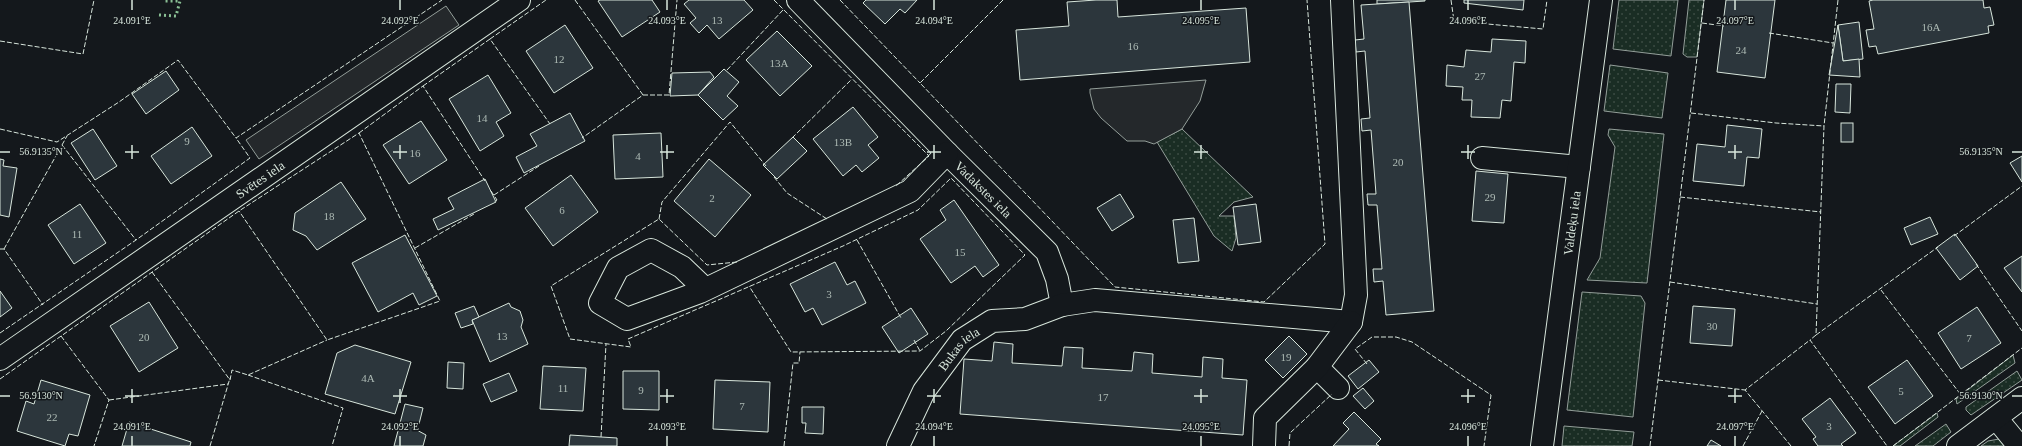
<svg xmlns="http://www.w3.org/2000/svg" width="2022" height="446" viewBox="0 0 2022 446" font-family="Georgia,serif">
  <defs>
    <pattern id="grass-dots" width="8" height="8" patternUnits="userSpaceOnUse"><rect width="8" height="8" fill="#1a2d24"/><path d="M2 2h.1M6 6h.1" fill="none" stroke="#3b4b43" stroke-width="1.8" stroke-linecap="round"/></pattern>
  </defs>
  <rect width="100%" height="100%" fill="#14181c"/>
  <g fill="url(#grass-dots)" stroke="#939e99">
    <polygon points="1619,0 1678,0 1671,56 1613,49"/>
    <polygon points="1689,0 1704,0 1697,57 1687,57 1683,54"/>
    <polygon points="1610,65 1668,73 1662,118 1604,111"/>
    <polygon points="1182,129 1253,197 1234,202 1219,216 1234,216 1236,238 1232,251 1214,236 1157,142"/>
    <polygon points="1609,129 1664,134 1647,283 1587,280 1600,258 1615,147 1608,135"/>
    <polygon points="1582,292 1641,296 1645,303 1633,417 1567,410"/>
    <polygon points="2013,355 2015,363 1957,404 1956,399"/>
    <polygon points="2017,371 2022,380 1971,415 1966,410 1966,407"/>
    <polygon points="1937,413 1938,417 1900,446 1893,446"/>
    <polygon points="1946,424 1951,432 1933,446 1915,446"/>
    <polygon points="1564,426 1634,432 1632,446 1562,446"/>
    <polygon points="1999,439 2006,446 1981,446 1988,441"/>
  </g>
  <g fill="#24282b" stroke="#939e99">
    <polygon points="446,6 459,25 259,159 246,140"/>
    <polygon points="1206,80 1200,101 1182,129 1154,144 1145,141 1127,141 1101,118 1094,109 1090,93 1090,89"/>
  </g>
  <g fill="#2c363c" stroke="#d8e6dc">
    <polygon points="600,0 652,0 660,12 622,37 598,1"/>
    <polygon points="689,0 744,0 753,10 719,39 707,25 699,33 690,23 696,18 684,4"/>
    <polygon points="866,0 917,0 905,13 900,9 885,24 863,3"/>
    <polygon points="1096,0 1117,0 1118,17 1246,8 1250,62 1020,80 1016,30 1069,26 1067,2"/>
    <polygon points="1377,0 1425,0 1425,1 1377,4"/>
    <polygon points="1464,0 1524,0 1523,10 1464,3"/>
    <polygon points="1726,0 1775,0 1765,78 1717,72"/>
    <polygon points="1873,0 1983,0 1984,8 1990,7 1994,25 1988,26 1989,33 1878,54 1876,46 1869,47 1866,30 1874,29 1869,1"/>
    <polygon points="1409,2 1434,311 1386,315 1383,281 1374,282 1373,269 1382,269 1377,205 1368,205 1367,194 1376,194 1371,130 1362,131 1361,119 1370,118 1365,51 1356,52 1355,40 1364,39 1361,5"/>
    <polygon points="1859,22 1863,59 1843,61 1838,25"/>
    <polygon points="565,25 593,68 554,93 526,51"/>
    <polygon points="1838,25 1843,61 1859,59 1860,77 1829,75"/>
    <polygon points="777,31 812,66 780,96 746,60"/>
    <polygon points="1492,39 1526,41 1525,63 1514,62 1511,101 1502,100 1500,118 1471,117 1472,100 1462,100 1463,87 1446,86 1447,65 1464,67 1466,50 1491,52"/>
    <polygon points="724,69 739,82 727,96 738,106 723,120 698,95"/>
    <polygon points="166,71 179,90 146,114 132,94"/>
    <polygon points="710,72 714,77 698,95 670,96 672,73"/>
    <polygon points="488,75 511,113 496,122 504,136 480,151 449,99"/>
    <polygon points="1836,84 1851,84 1850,113 1835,112"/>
    <polygon points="853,107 878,137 868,145 879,158 862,172 856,165 843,176 813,139"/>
    <polygon points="570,113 585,141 524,173 516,157 537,146 530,134"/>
    <polygon points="421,121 447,160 409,184 383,145"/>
    <rect x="1841" y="123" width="12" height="19"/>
    <polygon points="1727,125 1762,129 1759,158 1747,157 1744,186 1693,181 1697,144 1725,147"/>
    <polygon points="192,127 212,156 171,184 151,156"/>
    <polygon points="93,129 117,166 95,180 71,143"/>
    <polygon points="661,133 663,177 615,179 613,135"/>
    <polygon points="793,137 807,151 777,179 763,165"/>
    <polygon points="2022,156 2022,182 2010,163"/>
    <polygon points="0,159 4,160 3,166 17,168 9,217 0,215"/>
    <polygon points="709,159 751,195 715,237 674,201"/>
    <polygon points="1476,171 1508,174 1504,223 1472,221"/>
    <polygon points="571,175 598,212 553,246 525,208"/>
    <polygon points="485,179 496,202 438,230 433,219 454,209 448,198"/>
    <polygon points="341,182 366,219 317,250 306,236 293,230 295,213"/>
    <polygon points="1120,194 1134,217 1112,231 1097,208"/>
    <polygon points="954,200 999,265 983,277 975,266 951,283 920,239 946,220 940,210"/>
    <polygon points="80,204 106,243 74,264 48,225"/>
    <polygon points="1256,204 1261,242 1238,245 1233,207"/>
    <polygon points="1930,217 1938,234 1911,245 1904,228"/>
    <polygon points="1194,218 1199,261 1178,263 1173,220"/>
    <polygon points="1955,234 1978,266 1960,280 1936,248"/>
    <polygon points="405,235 437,296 419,305 413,293 378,312 352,263"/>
    <polygon points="2022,256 2022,292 2004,268"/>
    <polygon points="835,262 847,285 855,281 866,303 822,325 813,308 805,312 790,284"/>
    <polygon points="0,291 12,308 0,317"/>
    <polygon points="149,302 178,348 139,372 110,326"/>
    <polygon points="509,303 511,307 520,311 523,320 521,327 528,344 490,362 472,320"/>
    <polygon points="474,306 479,317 472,320 473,324 461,328 455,313"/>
    <polygon points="1693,306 1735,309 1732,346 1690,343"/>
    <polygon points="1977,307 2001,343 1961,369 1938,333"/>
    <polygon points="911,308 928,334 899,353 882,327"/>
    <polygon points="1289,336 1307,354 1283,378 1265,360"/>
    <polygon points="994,342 1013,344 1012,363 1062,366 1064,347 1083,348 1082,368 1132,371 1134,352 1153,354 1152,373 1202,377 1203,357 1223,359 1222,378 1247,380 1243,435 960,414 964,359 992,361"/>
    <polygon points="355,345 411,362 395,414 325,394 337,353"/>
    <polygon points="1369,360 1379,372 1358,389 1348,376"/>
    <polygon points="1907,360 1933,396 1895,424 1868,387"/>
    <polygon points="448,362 464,363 463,389 447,388"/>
    <polygon points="543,366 586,368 583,411 540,409"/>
    <polygon points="623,371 659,371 659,410 623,409"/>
    <polygon points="509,373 517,391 491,402 483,384"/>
    <polygon points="41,380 90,395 78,436 69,434 65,446 17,431 26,401 34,404"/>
    <polygon points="715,380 770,382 768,432 713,429"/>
    <polygon points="1363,388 1374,401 1365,409 1353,396"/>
    <polygon points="1830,398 1856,433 1841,444 1843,446 1818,446 1813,439 1816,437 1802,419"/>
    <polygon points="405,404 423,408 419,424 413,424 413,428 426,435 423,446 394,446"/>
    <polygon points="802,407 824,407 823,434 805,433 806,423 802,423"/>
    <polygon points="1354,412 1381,439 1376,444 1379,446 1333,446 1349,429 1343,423"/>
    <polygon points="129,422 191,442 190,446 122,446"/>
    <polygon points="570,435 617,438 617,446 569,446"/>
    <polygon points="1711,440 1721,446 1707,446"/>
  </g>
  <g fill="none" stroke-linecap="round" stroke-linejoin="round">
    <g stroke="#d8e6dc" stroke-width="24">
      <g id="minor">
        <path id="s1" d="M798,0L947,153L1047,252L1057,279L1062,305"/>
        <polyline points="1482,158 1579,167"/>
        <polyline points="705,289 682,267 651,250 618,268 600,303 627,319 700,292 910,191 947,153"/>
        <path id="s2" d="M0,359L519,0"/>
        <polyline points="1317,367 1338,388"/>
        <polyline points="1996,418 2019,446"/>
        <path id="s3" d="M898,446L924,391L962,340L992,321L1025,319L1062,305L1095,300L1351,322L1356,295L1342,0"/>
        <polyline points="1264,446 1265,418 1317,367 1351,322"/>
        <path id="s4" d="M1542,446L1601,0"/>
        <polyline points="1958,446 2022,398"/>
      </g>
    </g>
    <use href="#minor" stroke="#14181c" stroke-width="22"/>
    <polyline stroke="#8ac095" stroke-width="3" stroke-dasharray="2 3" stroke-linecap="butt" points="159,15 176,16 180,1 163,1"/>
    <g stroke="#d8e6dc" stroke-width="1" stroke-dasharray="5 2" stroke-linecap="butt">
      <polyline points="575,0 643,95 582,138"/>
      <polyline points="774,0 929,156 896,186"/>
      <polyline points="840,0 920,83"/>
      <polyline points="1003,0 920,83 1115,287 1264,302 1325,244 1307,0"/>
      <polyline points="1451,0 1454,21 1543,29 1547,0"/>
      <polyline points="1838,0 1824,126 1816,335 1938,247"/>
      <polyline points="1702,23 1724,26"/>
      <polyline points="1769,33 1833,43"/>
      <polyline points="490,39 546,0"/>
      <polyline points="0,41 83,54 94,0"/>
      <polyline points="727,70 783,10"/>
      <polyline points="423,86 490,39 550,124"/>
      <polyline points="643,95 669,95 677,0"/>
      <polyline points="1691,113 1776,123 1824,126"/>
      <polyline points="0,129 57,142 119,102 178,60 236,138 442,0"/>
      <polyline points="359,133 423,86 485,181"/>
      <polyline points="792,138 852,79"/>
      <polyline points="62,145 136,240"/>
      <polyline points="774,177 787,193 827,219"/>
      <polyline points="491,191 497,200 494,202"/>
      <polyline points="494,195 539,166"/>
      <polyline points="1680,197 1821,212"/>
      <polyline points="659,219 662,202 730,122 766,166"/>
      <polyline points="1954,236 2022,186"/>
      <polyline points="857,240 901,318"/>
      <polyline points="415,248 474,214"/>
      <polyline points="0,249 4,249 43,305"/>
      <polyline points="4,249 67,136"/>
      <polyline points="737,262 707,265 659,219 551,286 570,339 631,347 628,339 843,246 918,210 951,178 1025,255 946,331 920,351 791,352 749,286"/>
      <polyline points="1976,264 2022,331"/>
      <polyline points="152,272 230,380 232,370 248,375 327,340"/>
      <polyline points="1670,282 1817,304"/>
      <polyline points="1881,290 1961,395"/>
      <polyline points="0,333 136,240 250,158 236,138"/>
      <polyline points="1816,335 1810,340 1887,446"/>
      <polyline points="61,336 109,400 94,446"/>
      <polyline points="914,340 920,351"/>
      <polyline points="1367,364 1355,349 1372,337 1396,337 1412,342 1491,395 1484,446"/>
      <polyline points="248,375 343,408 332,446"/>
      <polyline points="0,379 239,211 359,133 440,301 327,340 239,211"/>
      <polyline points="1658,380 1745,390"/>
      <polyline points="109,400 228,384"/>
      <polyline points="601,437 606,344"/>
      <polyline points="210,446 230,378"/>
      <polyline points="784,446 793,363 799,363 800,352"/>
      <polyline points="1289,446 1290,433 1332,394"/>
      <polyline points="1650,446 1704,0"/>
      <polyline points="1743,446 1762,411"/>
      <polyline points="1791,446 1745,390 1810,340"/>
      <polyline points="1893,446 2022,348"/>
    </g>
  </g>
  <path fill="none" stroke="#d8e6dc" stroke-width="1.5" d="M132,0V10M400,0V10M667,0V10M934,0V10M1201,0V10M1468,0V10M1735,0V10M132,145V159M400,145V159M667,145V159M934,145V159M1201,145V159M1468,145V159M1735,145V159M0,152H10M125,152H139M393,152H407M660,152H674M927,152H941M1194,152H1208M1461,152H1475M1728,152H1742M2012,152H2022M132,389V403M400,389V403M667,389V403M934,389V403M1201,389V403M1468,389V403M1735,389V403M0,396H10M125,396H139M393,396H407M660,396H674M927,396H941M1194,396H1208M1461,396H1475M1728,396H1742M2012,396H2022M132,436V446M400,436V446M667,436V446M934,436V446M1201,436V446M1468,436V446M1735,436V446"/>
  <g text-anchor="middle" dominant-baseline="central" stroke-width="3" stroke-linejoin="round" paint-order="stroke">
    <g font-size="11" fill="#adbab4">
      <text x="717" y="20">13</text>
      <text x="1931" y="27">16A</text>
      <text x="1133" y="46">16</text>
      <text x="1741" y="50">24</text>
      <text x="559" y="59">12</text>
      <text x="779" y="63">13A</text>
      <text x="1480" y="76">27</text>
      <text x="482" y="118">14</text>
      <text x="187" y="141">9</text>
      <text x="843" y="142">13B</text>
      <text x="415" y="153">16</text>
      <text x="638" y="156">4</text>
      <text x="1398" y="162">20</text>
      <text x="1490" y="197">29</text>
      <text x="712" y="198">2</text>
      <text x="562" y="210">6</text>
      <text x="329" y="216">18</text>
      <text x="77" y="234">11</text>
      <text x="960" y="252">15</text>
      <text x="829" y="294">3</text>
      <text x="1712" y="326">30</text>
      <text x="502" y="336">13</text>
      <text x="144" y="337">20</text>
      <text x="1969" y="338">7</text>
      <text x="1286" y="357">19</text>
      <text x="368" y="378">4A</text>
      <text x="563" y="388">11</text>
      <text x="641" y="390">9</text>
      <text x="1901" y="391">5</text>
      <text x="1103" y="397">17</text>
      <text x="742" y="406">7</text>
      <text x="52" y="417">22</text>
      <text x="1829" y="426">3</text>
    </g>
    <g font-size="13" fill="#d8e6dc" stroke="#14181c">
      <text stroke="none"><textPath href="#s2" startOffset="316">Svētes iela</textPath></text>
      <text stroke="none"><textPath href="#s1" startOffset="265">Vadakstes iela</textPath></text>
      <text stroke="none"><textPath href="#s4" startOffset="225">Valdeķu iela</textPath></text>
      <text stroke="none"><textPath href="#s3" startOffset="116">Bukas iela</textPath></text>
    </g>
  </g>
  <g font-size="10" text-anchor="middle" fill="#d8e6dc" stroke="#14181c" stroke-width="3" stroke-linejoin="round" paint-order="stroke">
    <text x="132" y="24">24.091°E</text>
    <text x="400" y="24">24.092°E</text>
    <text x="667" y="24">24.093°E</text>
    <text x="934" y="24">24.094°E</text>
    <text x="1201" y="24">24.095°E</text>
    <text x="1468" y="24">24.096°E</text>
    <text x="1735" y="24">24.097°E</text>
    <text x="41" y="155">56.9135°N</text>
    <text x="1981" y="155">56.9135°N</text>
    <text x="41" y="399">56.9130°N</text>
    <text x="1981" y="399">56.9130°N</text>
    <text x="132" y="430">24.091°E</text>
    <text x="400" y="430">24.092°E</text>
    <text x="667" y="430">24.093°E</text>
    <text x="934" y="430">24.094°E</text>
    <text x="1201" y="430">24.095°E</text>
    <text x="1468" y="430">24.096°E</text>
    <text x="1735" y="430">24.097°E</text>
  </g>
</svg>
